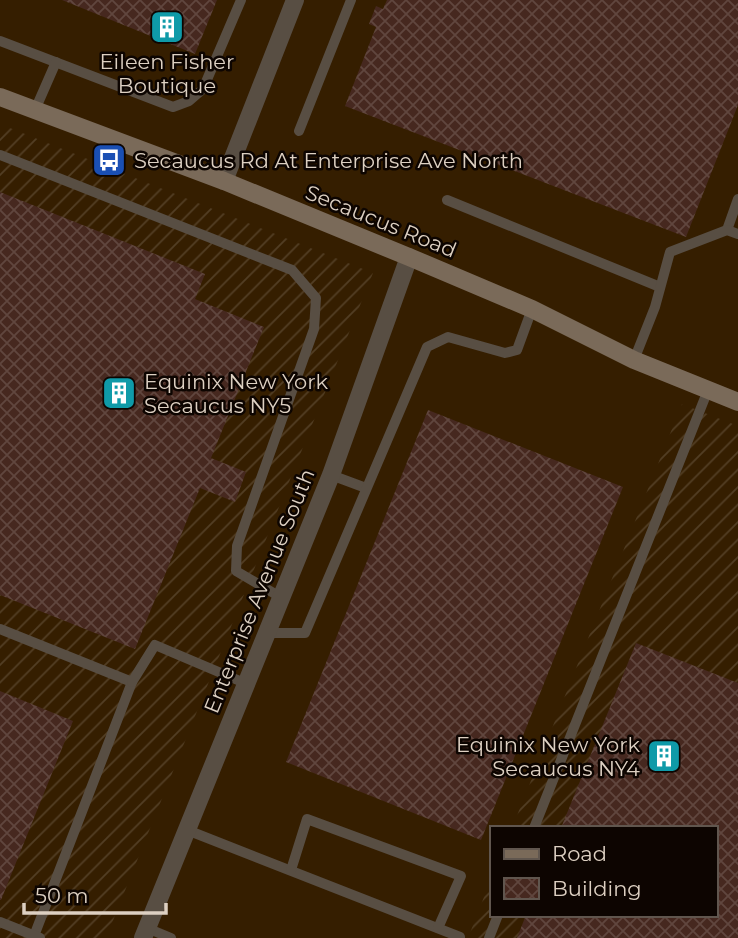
<svg xmlns="http://www.w3.org/2000/svg" width="738" height="938" viewBox="0 0 738 938" font-family="Montserrat,sans-serif">
  <defs>
    <pattern id="industrial-furrows" width="10" height="10" patternUnits="userSpaceOnUse" patternTransform="scale(1.75)"><rect width="10" height="10" fill="#351e00"/><path d="M-1 1l2-2M0 10L10 0M9 11l2-2" fill="none" stroke="#523e24"/></pattern>
    <pattern id="building-cross-hatch" width="8" height="8" patternUnits="userSpaceOnUse" patternTransform="scale(1.75)"><rect width="8" height="8" fill="#46281f"/><path d="M0 0l8 8M0 8l8-8" fill="none" stroke="#60463e"/></pattern>
  </defs>
  <rect width="100%" height="100%" fill="#2b1800"/>
  <path fill="#351e00" fill-rule="evenodd" d="M0,0H738V938H0ZM491,828H715V915H491Z"/>
  <g fill="url(#industrial-furrows)">
    <polygon points="0,124 373,273 106,938 0,938"/>
    <polygon points="682,404 738,426 738,938 468,938 491,879 491,915 715,915 715,828 512,828"/>
  </g>
  <g fill="url(#building-cross-hatch)">
    <polygon points="62,0 217,0 195,54"/>
    <polygon points="387,0 738,0 738,105 686,237 345,106 376,27 369,24 376,6 383,9"/>
    <polygon points="0,192 205,274 195,299 264,327 211,458 246,472 235,502 200,488 135,649 0,595"/>
    <polygon points="428,410 623,487 481,840 286,762"/>
    <polygon points="636,643 738,683 738,938 517,938 526,915 715,915 715,828 561,828"/>
    <polygon points="0,691 73,721 1,900 0,900"/>
  </g>
  <g fill="none" stroke-linecap="round" stroke-linejoin="round">
    <g stroke="#584e43" stroke-width="10">
      <polyline points="0,41 173,107 189,101 203,89 241,0"/>
      <polyline points="35,110 56,62"/>
      <polyline points="299,131 351,0"/>
      <polyline points="0,155 292,270 316,298 314,329 237,546 236,571 282,598"/>
      <polyline points="447,200 660,287"/>
      <polyline points="727,230 738,199"/>
      <polyline points="634,360 655,307 670,252 727,230 738,234"/>
      <polyline points="331,475 366,488"/>
      <polyline points="0,629 132,682 34,936"/>
      <polyline points="267,633 305,633 427,347 448,337 505,353 517,350 532,309"/>
      <polyline points="132,682 155,645 247,684"/>
      <polyline points="534,828 708,390"/>
      <polyline points="187,830 460,937"/>
      <polyline points="291,870 307,819 461,876 438,928"/>
      <polyline points="0,922 40,938"/>
      <polyline points="147,928 171,938"/>
      <polyline points="489,938 498,915"/>
    </g>
    <g stroke="#584e43" stroke-width="18">
      <polyline points="224,181 295,0"/>
      <polyline points="143,938 331,475 409,257"/>
    </g>
    <polyline stroke="#7a6a59" stroke-width="18" points="0,97 224,181 409,257 532,309 634,360 738,402"/>
  </g>
  <defs>
    <g id="building-square" transform="scale(1.75)"><rect x="-9" y="-9" width="18" height="18" rx="4" fill="#0f9aa8" stroke="#0d0501"/><path d="M-4-6H4V6H1V3H-1V6H-4ZM-2.5-4.3h1.7v1.8h-1.7ZM.8-4.3h1.7v1.8H.8ZM-2.5-1h1.7V.8h-1.7ZM.8-1h1.7V.8H.8Z" fill="#fff"/></g>
    <g id="bus-square" transform="scale(1.75)"><rect x="-9" y="-9" width="18" height="18" rx="4" fill="#1a4fb4" stroke="#0d0501"/><path d="M-5-6H5V4H4V6H2V4H-2V6H-4V4H-5ZM-3.5-4V0h7V-4ZM-3.5 1.2v1.5H-2V1.2ZM2 1.2v1.5H3.5V1.2Z" fill="#fff"/></g>
  </defs>
  <g fill-rule="evenodd">
    <use href="#building-square" x="167" y="27"/>
    <use href="#bus-square" x="109" y="160"/>
    <use href="#building-square" x="119" y="393"/>
    <use href="#building-square" x="664" y="756"/>
  </g>
  <g text-anchor="middle" dominant-baseline="central" stroke-width="5" stroke-linejoin="round" paint-order="stroke">
    <g font-size="21" fill="#ddd0c2" stroke="#0d0501" text-anchor="start">
      <text x="167" y="61" text-anchor="middle">Eileen Fisher<tspan x="167" dy="24">Boutique</tspan></text>
      <text x="134" y="160">Secaucus Rd At Enterprise Ave North</text>
      <text x="144" y="381">Equinix New York<tspan x="144" dy="24">Secaucus NY5</tspan></text>
      <text x="640" y="744" text-anchor="end">Equinix New York<tspan x="640" dy="24">Secaucus NY4</tspan></text>
    </g>
    <g font-size="21" fill="#ddd0c2" stroke="#0d0501">
      <text transform="translate(381 221) rotate(22)">Secaucus Road</text>
      <text transform="translate(259 591) rotate(-68)">Enterprise Avenue South</text>
    </g>
  </g>
  <rect x="490" y="826" width="228" height="91" fill="#0d0501" stroke="#60564e" stroke-width="2"/>
  <rect x="504" y="849" width="35" height="10" fill="#7a6a59" stroke="#60564e" stroke-width="2"/>
  <text x="552" y="861" font-size="21" fill="#ddd0c2">Road</text>
  <rect x="504" y="878" width="35" height="21" fill="url(#building-cross-hatch)" stroke="#60564e" stroke-width="2"/>
  <text x="552" y="896" font-size="21" fill="#ddd0c2">Building</text>
  <path d="M24 903v10h142v-10" fill="none" stroke="#ddd0c2" stroke-width="3.5"/>
  <text x="35" y="903" font-size="21" fill="#ddd0c2" stroke="#0d0501" stroke-width="5" paint-order="stroke">50 m</text>
</svg>
